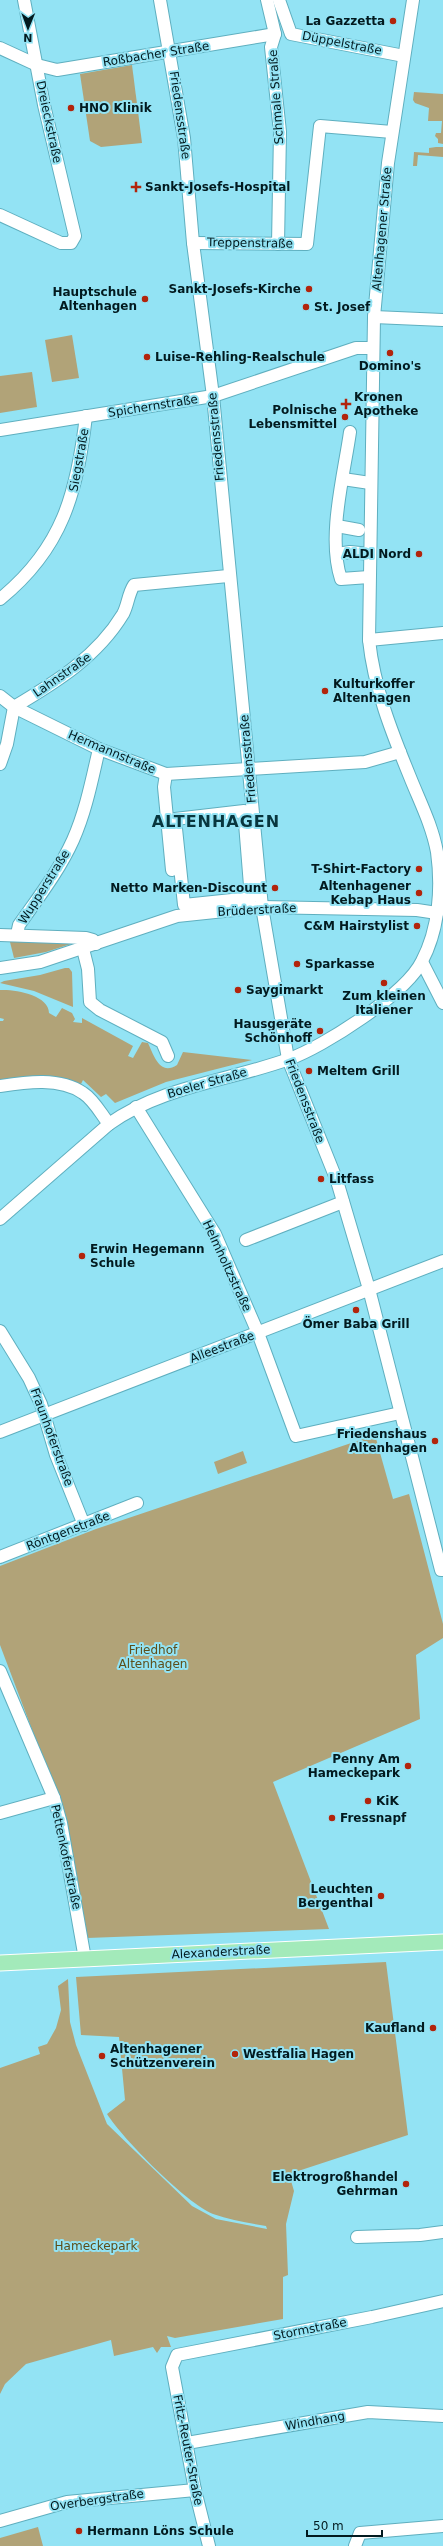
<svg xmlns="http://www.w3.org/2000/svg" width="443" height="2546" viewBox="0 0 443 2546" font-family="'DejaVu Sans',sans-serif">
  <rect width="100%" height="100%" fill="#93e3f4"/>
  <g fill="#b1a378">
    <polygon points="132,65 142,143 101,147 90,141 80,74"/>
    <polygon points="414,92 443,94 443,144 438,143 438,139 435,136 436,133 441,133 442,121 428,121 429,108 415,103 413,100"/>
    <polygon points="436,147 443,147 443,157 418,155 417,166 413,166 414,152 429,153 429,148"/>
    <polygon points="72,335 79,378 52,382 45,340"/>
    <polygon points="32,372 37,407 0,413 0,376"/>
    <polygon points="9,938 77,942 46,952 14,958"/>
    <polygon points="65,968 69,968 72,972 73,1007 34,991 0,983 4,981 40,975"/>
    <path d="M0,990C15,989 49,995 49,1013L56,1017L62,1008L72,1013L75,1019L73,1022L82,1023V1018L133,1046L128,1056L133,1058L142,1042L148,1043C154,1056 160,1076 177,1065L183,1052L252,1060L166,1082L115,1103L106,1094L101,1097L83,1080L80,1086L0,1082V1021H3L4,1019L0,1018Z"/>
    <polygon points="375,1435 393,1499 409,1494 443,1624 443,1638 416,1655 420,1719 273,1782 329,1929 87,1938 53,1785 0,1645 0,1566 96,1529"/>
    <polygon points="243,1451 247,1463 218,1474 214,1462"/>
    <path d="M386,1962L408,2135L289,2174L294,2191L286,2224L288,2275L283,2277V2319L175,2338L167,2336L171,2347H161L157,2353L153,2347L114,2356L111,2340L26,2364L5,2384L0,2394V2068L40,2054L38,2047L47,2044L56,2028L61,2010L58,1986L68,1979L70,2022L76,2045L107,2124L192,2206L216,2219L267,2229L266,2226C248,2223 230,2220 213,2214C186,2203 123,2139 107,2114L125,2100L119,2037L81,2035L76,1977Z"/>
    <polygon points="38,2527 43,2546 0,2546 0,2538"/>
  </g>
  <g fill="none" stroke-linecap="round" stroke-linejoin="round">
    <g stroke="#5fafbf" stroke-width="14">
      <g id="minor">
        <polyline points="160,0 184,138 193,243 213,396 262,907 288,1059 337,1181 369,1289 441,1570 443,1570"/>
        <polyline points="267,0 275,34 271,47 280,132 278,244"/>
        <polyline points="279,0 291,34 404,56"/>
        <polyline points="0,48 37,65 57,70 275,34"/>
        <polyline points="0,215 61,243 71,243 75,236 44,105 24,0"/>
        <polyline points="193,243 307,244 320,126 392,132"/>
        <polyline points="374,317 443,320"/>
        <polyline points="0,430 213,396 356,348 372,348"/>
        <path d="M350,432C344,475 327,537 341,579L369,577"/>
        <polyline points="343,479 370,483"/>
        <polyline points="337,526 359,530"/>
        <polyline points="337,554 350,552 370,554"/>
        <path d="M0,599C63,548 77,492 86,416"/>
        <polyline points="369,640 443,633"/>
        <polyline points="0,696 14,707 99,749 166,774 365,762 400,752"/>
        <path d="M0,764L7,744L14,707C56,682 97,657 123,614C128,605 128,594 134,585L228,576"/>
        <polyline points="166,774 164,787 172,870"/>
        <polygon points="244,811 251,898 184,905 175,819"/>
        <path d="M17,934L19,925C38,898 59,871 73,840C86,811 92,779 99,749"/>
        <polyline points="0,935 86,938 93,940 96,944"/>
        <polyline points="83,949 88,969 90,1002 100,1010 162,1042 168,1056"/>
        <polyline points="422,962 443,1003"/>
        <polyline points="0,968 40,962 177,916 262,907 417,910 437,913"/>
        <path d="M0,1086C26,1082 60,1077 83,1093C94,1100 101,1114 109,1124"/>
        <polyline points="136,1107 215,1234 258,1333 296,1436 400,1413"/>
        <path d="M0,1219L109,1124C163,1086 228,1081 289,1059C323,1047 406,994 422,961C439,929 442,888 437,852C432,825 420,802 410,777C392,733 374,688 369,640L374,317L388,163L413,0"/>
        <polyline points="246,1240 343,1202"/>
        <polyline points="0,1331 29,1378 41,1404 56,1455 84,1525"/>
        <polyline points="0,1432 443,1261"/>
        <polyline points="0,1557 137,1503"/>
        <polyline points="0,1671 54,1798 61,1823 85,1959"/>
        <polyline points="0,1813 54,1798"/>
        <polyline points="357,2237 420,2235 443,2232"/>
        <polyline points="187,2443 368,2412 443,2416"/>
        <polyline points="0,2521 67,2502 195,2490"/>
        <polyline points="209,2546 195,2490 172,2367 177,2355 372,2317 443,2301"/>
        <polyline points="355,2546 360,2533 443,2526"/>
      </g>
    </g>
    <g stroke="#fff" stroke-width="17">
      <polyline id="major" points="0,1963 443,1942"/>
    </g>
    <use href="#minor" stroke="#fff" stroke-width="12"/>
    <use href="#major" stroke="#a3eaba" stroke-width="15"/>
  </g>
  <g fill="#b2240b" stroke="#93e3f4" stroke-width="1.5">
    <circle cx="393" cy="21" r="4"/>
    <circle cx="71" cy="108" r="4"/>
    <path d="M134 181h4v4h4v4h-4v4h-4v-4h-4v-4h4z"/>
    <circle cx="309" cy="289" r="4"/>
    <circle cx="145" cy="299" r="4"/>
    <circle cx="306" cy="307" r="4"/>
    <circle cx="390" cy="353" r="4"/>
    <circle cx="147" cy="357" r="4"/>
    <path d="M344 398h4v4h4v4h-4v4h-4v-4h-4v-4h4z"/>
    <circle cx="345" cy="417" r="4"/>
    <circle cx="419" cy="554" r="4"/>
    <circle cx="325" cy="691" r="4"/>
    <circle cx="419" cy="869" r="4"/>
    <circle cx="275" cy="888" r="4"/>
    <circle cx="419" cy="893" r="4"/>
    <circle cx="417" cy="926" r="4"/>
    <circle cx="297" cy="964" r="4"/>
    <circle cx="384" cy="983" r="4"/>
    <circle cx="238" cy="990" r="4"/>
    <circle cx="320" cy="1031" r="4"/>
    <circle cx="309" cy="1071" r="4"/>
    <circle cx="321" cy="1179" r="4"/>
    <circle cx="82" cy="1256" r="4"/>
    <circle cx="356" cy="1310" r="4"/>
    <circle cx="435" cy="1441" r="4"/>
    <circle cx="408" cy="1766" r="4"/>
    <circle cx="368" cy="1801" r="4"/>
    <circle cx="332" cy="1818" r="4"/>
    <circle cx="381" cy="1896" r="4"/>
    <circle cx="433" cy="2028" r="4"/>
    <circle cx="235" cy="2054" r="4"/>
    <circle cx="102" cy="2056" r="4"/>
    <circle cx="406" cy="2184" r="4"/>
    <circle cx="79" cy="2531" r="4"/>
  </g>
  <g text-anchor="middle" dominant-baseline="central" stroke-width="4" stroke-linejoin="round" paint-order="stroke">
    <g font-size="12" font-weight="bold" fill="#021a1f" stroke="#93e3f4" text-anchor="start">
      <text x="385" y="21" text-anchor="end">La Gazzetta</text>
      <text x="79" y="108">HNO Klinik</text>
      <text x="145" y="187">Sankt-Josefs-Hospital</text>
      <text x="301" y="289" text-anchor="end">Sankt-Josefs-Kirche</text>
      <text x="137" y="292" text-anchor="end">Hauptschule<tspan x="137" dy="14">Altenhagen</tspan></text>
      <text x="314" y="307">St. Josef</text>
      <text x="155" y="357">Luise-Rehling-Realschule</text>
      <text x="390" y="366" text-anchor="middle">Domino's</text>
      <text x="354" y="397">Kronen<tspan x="354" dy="14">Apotheke</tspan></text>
      <text x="337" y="410" text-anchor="end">Polnische<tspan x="337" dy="14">Lebensmittel</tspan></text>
      <text x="411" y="554" text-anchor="end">ALDI Nord</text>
      <text x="333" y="684">Kulturkoffer<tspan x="333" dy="14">Altenhagen</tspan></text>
      <text x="411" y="869" text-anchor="end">T-Shirt-Factory</text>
      <text x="411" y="886" text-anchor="end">Altenhagener<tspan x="411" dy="14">Kebap Haus</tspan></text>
      <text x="267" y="888" text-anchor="end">Netto Marken-Discount</text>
      <text x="409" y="926" text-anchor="end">C&amp;M Hairstylist</text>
      <text x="305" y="964">Sparkasse</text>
      <text x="246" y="990">Saygimarkt</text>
      <text x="384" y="996" text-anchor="middle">Zum kleinen<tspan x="384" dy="14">Italiener</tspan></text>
      <text x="312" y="1024" text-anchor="end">Hausgeräte<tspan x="312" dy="14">Schönhoff</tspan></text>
      <text x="317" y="1071">Meltem Grill</text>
      <text x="329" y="1179">Litfass</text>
      <text x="90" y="1249">Erwin Hegemann<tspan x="90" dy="14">Schule</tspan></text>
      <text x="356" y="1324" text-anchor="middle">Ömer Baba Grill</text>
      <text x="427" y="1434" text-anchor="end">Friedenshaus<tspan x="427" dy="14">Altenhagen</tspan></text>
      <text x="400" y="1759" text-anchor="end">Penny Am<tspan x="400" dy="14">Hameckepark</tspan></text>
      <text x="376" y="1801">KiK</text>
      <text x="340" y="1818">Fressnapf</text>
      <text x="373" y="1889" text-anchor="end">Leuchten<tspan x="373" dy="14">Bergenthal</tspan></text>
      <text x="425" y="2028" text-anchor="end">Kaufland</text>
      <text x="110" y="2049">Altenhagener<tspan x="110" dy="14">Schützenverein</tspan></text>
      <text x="243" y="2054">Westfalia Hagen</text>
      <text x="398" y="2177" text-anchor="end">Elektrogroßhandel<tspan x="398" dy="14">Gehrman</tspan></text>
      <text x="87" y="2531">Hermann Löns Schule</text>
    </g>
    <g font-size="12" fill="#021a1f" stroke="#93e3f4">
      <text transform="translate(342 43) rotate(11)">Düppelstraße</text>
      <text transform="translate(156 54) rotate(-9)">Roßbacher Straße</text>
      <text transform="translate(276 97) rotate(-94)">Schmale Straße</text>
      <text transform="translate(180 115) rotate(82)">Friedensstraße</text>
      <text transform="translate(49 122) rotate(78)">Dreieckstraße</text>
      <text transform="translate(382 229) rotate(-85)">Altenhagener Straße</text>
      <text transform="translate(250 243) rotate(1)">Treppenstraße</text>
      <text transform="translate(153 406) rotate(-9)">Spichernstraße</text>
      <text transform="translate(216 437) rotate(-95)">Friedensstraße</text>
      <text transform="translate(79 460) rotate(-80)">Siegstraße</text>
      <text transform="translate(62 675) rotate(-35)">Lahnstraße</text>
      <text transform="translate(112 752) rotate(23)">Hermannstraße</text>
      <text transform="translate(248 759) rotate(-95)">Friedensstraße</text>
      <text transform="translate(44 887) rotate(-58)">Wupperstraße</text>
      <text transform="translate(257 910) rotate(-3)">Brüderstraße</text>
      <text transform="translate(207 1083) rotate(-16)">Boeler Straße</text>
      <text transform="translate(305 1101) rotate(69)">Friedensstraße</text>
      <text transform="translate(227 1266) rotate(65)">Helmholtzstraße</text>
      <text transform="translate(222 1347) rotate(-21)">Alleestraße</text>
      <text transform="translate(52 1437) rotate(70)">Fraunhoferstraße</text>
      <text transform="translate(68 1531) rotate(-21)">Röntgenstraße</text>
      <text transform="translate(66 1857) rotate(78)">Pettenkoferstraße</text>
      <text transform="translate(221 1952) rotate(-3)">Alexanderstraße</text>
      <text transform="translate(310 2329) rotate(-11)">Stormstraße</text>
      <text transform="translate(315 2421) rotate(-10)">Windhang</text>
      <text transform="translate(188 2450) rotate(79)">Fritz-Reuter-Straße</text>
      <text transform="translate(97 2500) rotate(-8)">Overbergstraße</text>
    </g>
    <g font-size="12" fill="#5d4e1a" stroke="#93e3f4">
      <text x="153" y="1650">Friedhof<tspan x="153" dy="14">Altenhagen</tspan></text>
      <text x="96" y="2246">Hameckepark</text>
    </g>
    <g font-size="16" font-weight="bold" letter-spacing="1" fill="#08363e" stroke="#93e3f4">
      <text x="216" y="821">ALTENHAGEN</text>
    </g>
  </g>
  <g transform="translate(28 28) rotate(181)" stroke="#93e3f4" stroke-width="3" paint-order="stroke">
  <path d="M0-3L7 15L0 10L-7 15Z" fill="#021a1f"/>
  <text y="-6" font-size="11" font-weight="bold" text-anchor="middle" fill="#021a1f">N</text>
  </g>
  <path d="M307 2530v6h75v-6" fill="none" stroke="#021a1f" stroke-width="2"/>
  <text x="313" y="2530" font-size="12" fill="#021a1f" stroke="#93e3f4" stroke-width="3" paint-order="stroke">50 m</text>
</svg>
